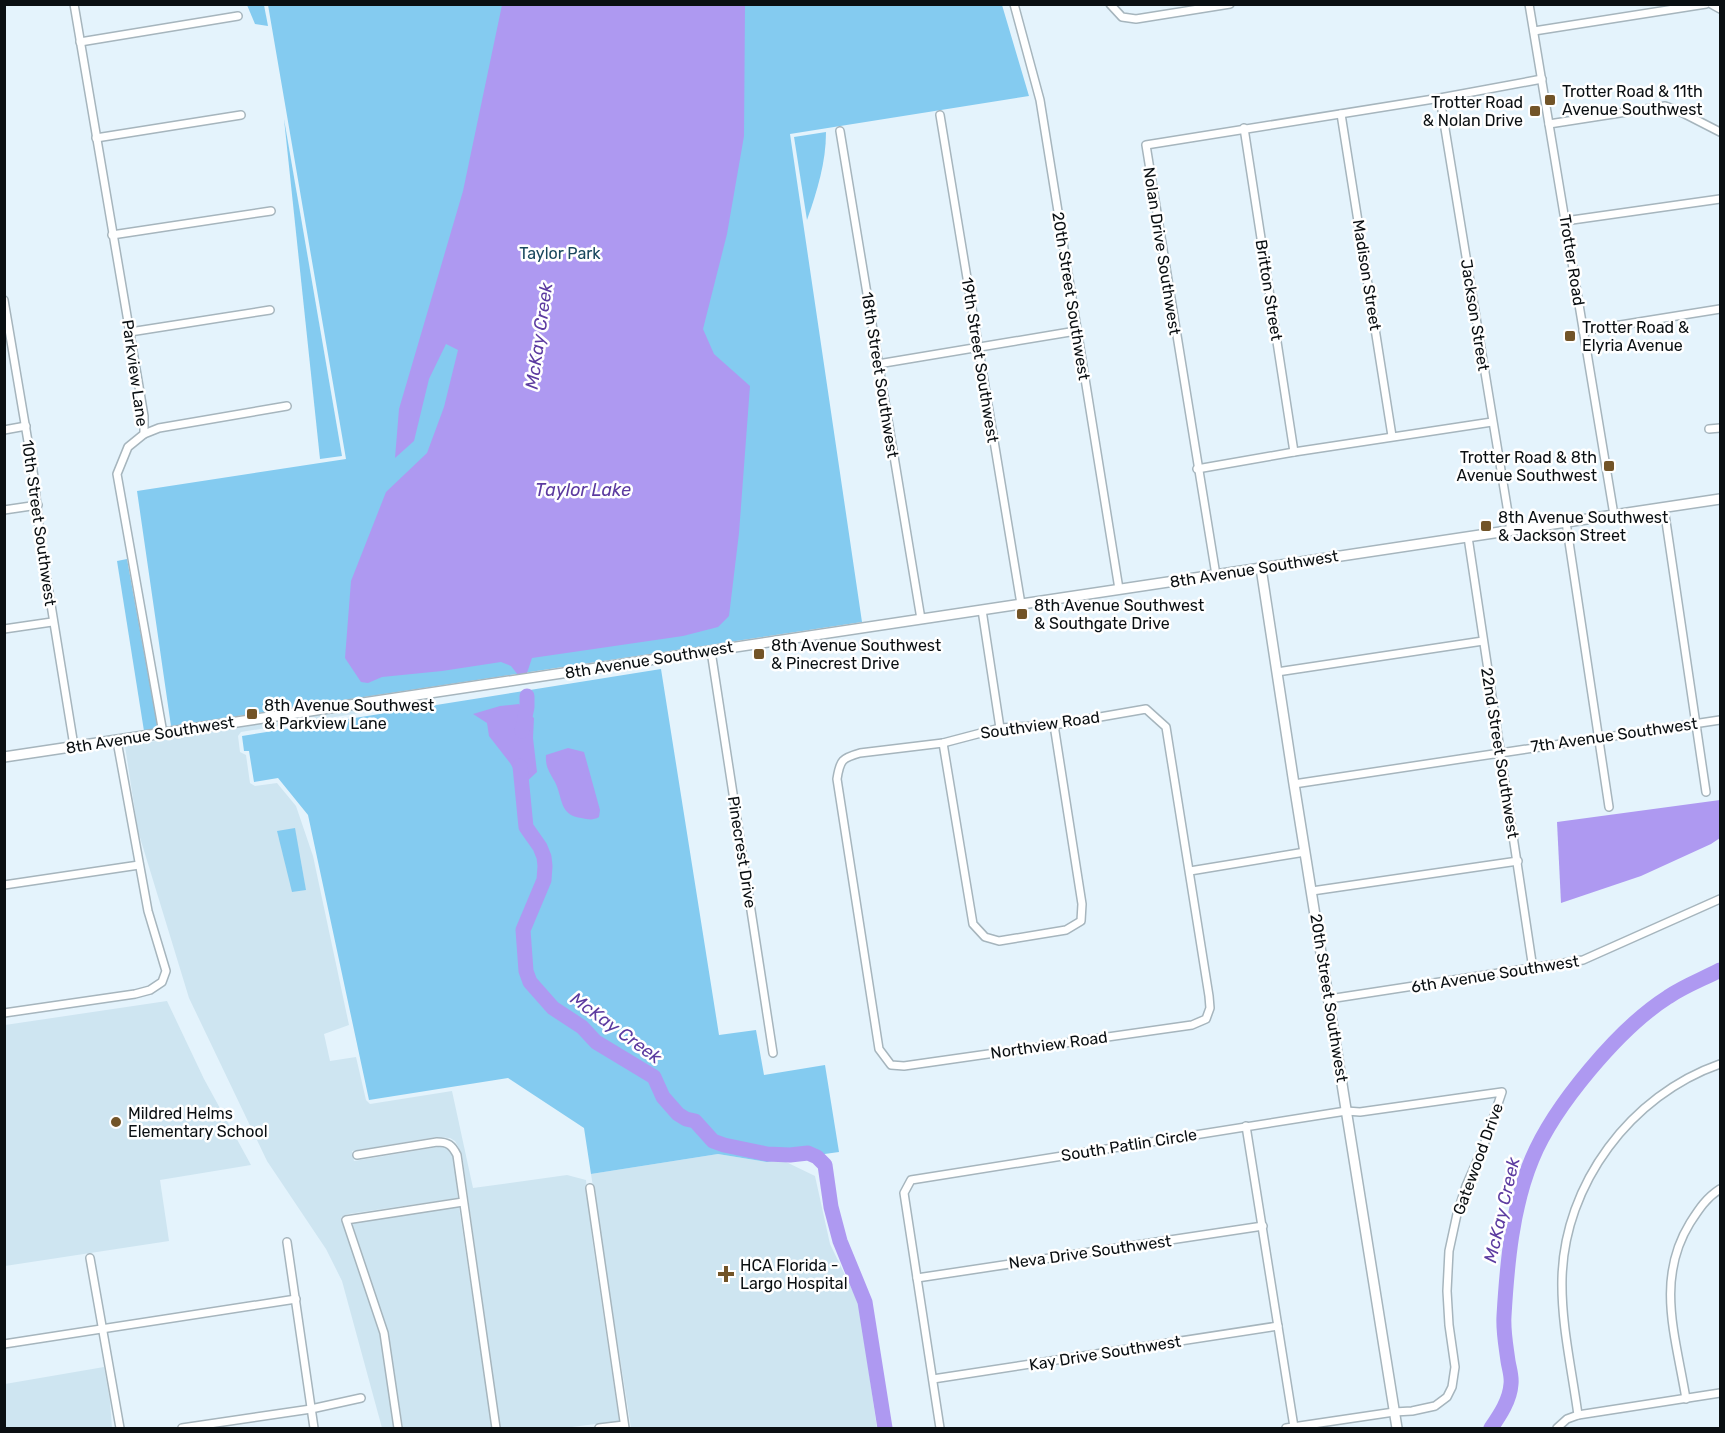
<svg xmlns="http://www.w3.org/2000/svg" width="1725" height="1433" viewBox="0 0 1725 1433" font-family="Rubik,sans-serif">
  <rect width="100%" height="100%" fill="#e4f3fc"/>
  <g fill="#cee5f1">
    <polygon points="390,703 391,708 241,732 238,736 240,752 246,755 250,783 255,786 277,783 296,806 313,856 349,1025 324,1034 330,1061 356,1057 366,1100 370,1104 452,1091 473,1188 567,1175 586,1180 592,1238 619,1421 564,1428 500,1428 462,1154 455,1141 450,1138 436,1137 352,1151 354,1161 438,1147 448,1148 453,1156 458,1198 348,1214 341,1217 380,1334 394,1428 382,1428 342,1281 326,1249 267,1161 189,998 138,831 125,746"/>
    <polygon points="167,1001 204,1079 251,1165 160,1180 169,1241 5,1266 5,1025"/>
    <polygon points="718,1154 767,1162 784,1161 815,1176 830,1244 859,1304 877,1428 631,1428 591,1174"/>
    <polygon points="459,1207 492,1428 403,1428 388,1332 352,1223"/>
    <polygon points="104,1367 110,1401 112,1428 5,1428 5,1384"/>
  </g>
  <g fill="#84cbf0">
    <polygon points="247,5 264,5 268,26 255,24"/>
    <polygon points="268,5 1002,5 1029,96 790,134 862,622 171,726 137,491 346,459"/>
    <polygon points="284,119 342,456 320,459"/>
    <path d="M826,132C826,163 817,191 807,220L794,137Z"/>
    <polygon points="127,559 158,729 144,731 117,561"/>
    <polygon points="661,669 719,1035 756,1030 764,1075 825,1065 839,1152 767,1162 718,1154 591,1174 584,1128 508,1078 369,1100 308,815 278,778 254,782 249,751 244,751 242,736"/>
    <polygon points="295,828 306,890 292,892 277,831"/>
  </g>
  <g fill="#ae99f1">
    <polygon points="502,5 745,5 744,136 727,234 703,329 714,354 750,386 739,533 729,616 718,627 683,636 532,658 527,673 518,675 511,666 501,662 442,671 382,677 368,683 361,682 345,658 351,581 386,492 427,453 444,407 458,350 446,344 429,379 414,441 395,458 399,409 463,191"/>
    <polygon points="519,704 522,709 534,718 533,738 537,772 523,785 510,763 489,736 487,723 473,714 500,706"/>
    <path d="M568,748L584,752L600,810L599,817C592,821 588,819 581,818C559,815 563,798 555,782C550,773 545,767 546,755Z"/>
    <polygon points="1720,800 1720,838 1711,844 1641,876 1561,903 1557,822"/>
  </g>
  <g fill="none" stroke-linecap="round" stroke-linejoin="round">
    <g stroke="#ae99f1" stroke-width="15">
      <polyline points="522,731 527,707 527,696"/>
      <polyline points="520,766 526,827 540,847 544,857 545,866 544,880 523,930 526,971 530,982 553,1008 582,1027 596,1042 654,1077 663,1097 678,1114 686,1119 695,1121 713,1141 724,1145 767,1154 790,1155 808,1153 817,1157 825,1165 831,1207 840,1241 865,1302 885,1428"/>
      <path d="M1491,1428C1500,1415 1510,1400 1511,1384C1512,1376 1509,1368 1508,1361C1506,1346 1503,1331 1504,1316C1507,1265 1512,1207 1532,1159C1554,1106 1619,1028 1668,997C1684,986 1703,979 1720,970"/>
    </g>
    <g stroke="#a6b5bd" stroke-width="10">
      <g id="minor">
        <polyline points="74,4 144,416 144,434 128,447 117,474 163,733"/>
        <polyline points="1014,4 1040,100 1119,589"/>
        <polyline points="1110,4 1122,17 1136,19 1230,4"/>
        <polyline points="1529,4 1614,515"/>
        <polyline points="1711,4 1720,9"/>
        <polyline points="1534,31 1706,4"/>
        <polyline points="80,42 238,16"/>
        <polyline points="1440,98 1511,531"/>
        <polyline points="1341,114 1392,436"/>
        <polyline points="940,115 1021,604"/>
        <polyline points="1549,124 1665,106 1679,111 1720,132"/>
        <polyline points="1244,128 1294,452"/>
        <polyline points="840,131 921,619"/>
        <polyline points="96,138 241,115"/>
        <polyline points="1565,221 1720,199"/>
        <polyline points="112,235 271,211"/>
        <polyline points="4,300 34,477 40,537 74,746"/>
        <polyline points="1583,331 1720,309"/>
        <polyline points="130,332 270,310"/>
        <polyline points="878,364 1076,331"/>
        <polyline points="1709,429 1720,428"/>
        <polyline points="4,430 26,426"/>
        <polyline points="144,434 159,428 287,406"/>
        <polyline points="1197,469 1294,452 1492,422"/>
        <polyline points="1664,508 1706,792"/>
        <polyline points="4,510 38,505"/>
        <polyline points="1566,522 1609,807"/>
        <polyline points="1468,537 1533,969"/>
        <polyline points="1216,575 1146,145 1440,98 1542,79"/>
        <polyline points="982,610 1000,728"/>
        <polyline points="4,629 52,622"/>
        <polyline points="711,651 773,1053"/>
        <polyline points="1277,672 1483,641"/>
        <path d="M1146,709L1166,727L1209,996L1210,1008L1206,1019L1192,1025L932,1062L904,1066L891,1065L879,1049L837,779C840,760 842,758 860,753L943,743L1000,728L1054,725Z"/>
        <polyline points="943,743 973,924 985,937 999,941 1066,930 1081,921 1082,904 1054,725"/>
        <polyline points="1294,784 1720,720"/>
        <polyline points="1190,871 1305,852"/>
        <polyline points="4,885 139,865"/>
        <polyline points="1312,891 1518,861"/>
        <polyline points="1329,999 1583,960 1720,899"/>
        <polyline points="4,1013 135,994 150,990 162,982 166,971 148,911 117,741"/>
        <polyline points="1246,1126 1294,1427"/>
        <path d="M357,1155L437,1142C448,1142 452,1145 457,1155L496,1428"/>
        <polyline points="590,1188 625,1428"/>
        <polyline points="287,1242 314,1428"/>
        <polyline points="90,1258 120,1428"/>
        <polyline points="917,1278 1263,1226"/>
        <polyline points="4,1344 296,1299"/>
        <polyline points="933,1379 1278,1326"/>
        <path d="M1686,1399C1676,1337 1655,1280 1690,1223C1699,1209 1706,1198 1720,1189"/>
        <path d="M1578,1415C1572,1370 1561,1324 1562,1279C1564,1184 1631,1095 1720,1064"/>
        <polyline points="182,1428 311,1409 361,1398"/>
        <polyline points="398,1428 384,1333 346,1220 463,1202"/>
        <polyline points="599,1428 624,1425"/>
        <polyline points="940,1428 904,1193 911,1180 1346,1111 1360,1112 1502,1092 1484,1145 1466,1186 1457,1214 1449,1251 1447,1291 1449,1325 1455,1367 1452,1387 1447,1397 1435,1406 1412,1411 1394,1412 1286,1428"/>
        <polyline points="1557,1428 1567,1419 1578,1415 1720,1393"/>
      </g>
    </g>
    <g stroke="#a6b5bd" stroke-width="12">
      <g id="tertiary">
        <polyline points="1261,568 1294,784 1397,1428"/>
        <polyline points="4,757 1720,499"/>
      </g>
    </g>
    <use href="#minor" stroke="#fff" stroke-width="7"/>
    <use href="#tertiary" stroke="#fff" stroke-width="9"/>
  </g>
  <g fill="#725428" stroke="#fff" stroke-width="2">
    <rect x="1544" y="94" width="12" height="12" rx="3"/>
    <rect x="1529" y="105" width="12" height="12" rx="3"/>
    <rect x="1564" y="330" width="12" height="12" rx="3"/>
    <rect x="1603" y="460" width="12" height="12" rx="3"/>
    <rect x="1480" y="520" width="12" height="12" rx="3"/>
    <rect x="1016" y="608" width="12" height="12" rx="3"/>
    <rect x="753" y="648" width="12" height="12" rx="3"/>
    <rect x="246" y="708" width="12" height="12" rx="3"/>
    <circle cx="116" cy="1122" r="6"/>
    <path d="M723 1265h6v6h6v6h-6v6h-6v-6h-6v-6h6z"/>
  </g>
  <g text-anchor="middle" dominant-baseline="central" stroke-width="5" stroke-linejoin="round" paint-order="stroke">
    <g font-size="16" fill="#0a0f12" stroke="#fff" text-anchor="start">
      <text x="1562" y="91">Trotter Road &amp; 11th<tspan x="1562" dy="18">Avenue Southwest</tspan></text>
      <text x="1523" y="102" text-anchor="end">Trotter Road<tspan x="1523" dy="18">&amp; Nolan Drive</tspan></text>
      <text x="1582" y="327">Trotter Road &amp;<tspan x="1582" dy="18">Elyria Avenue</tspan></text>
      <text x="1597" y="457" text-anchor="end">Trotter Road &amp; 8th<tspan x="1597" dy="18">Avenue Southwest</tspan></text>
      <text x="1498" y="517">8th Avenue Southwest<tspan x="1498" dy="18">&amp; Jackson Street</tspan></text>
      <text x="1034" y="605">8th Avenue Southwest<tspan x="1034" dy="18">&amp; Southgate Drive</tspan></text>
      <text x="771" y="645">8th Avenue Southwest<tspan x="771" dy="18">&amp; Pinecrest Drive</tspan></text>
      <text x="264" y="705">8th Avenue Southwest<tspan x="264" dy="18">&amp; Parkview Lane</tspan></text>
      <text x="128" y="1113">Mildred Helms<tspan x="128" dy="18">Elementary School</tspan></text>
      <text x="740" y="1265">HCA Florida -<tspan x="740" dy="18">Largo Hospital</tspan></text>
    </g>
    <g font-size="16" fill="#0a0f12" stroke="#fff">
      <text transform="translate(1162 251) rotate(81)">Nolan Drive Southwest</text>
      <text transform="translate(1572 260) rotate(81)">Trotter Road</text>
      <text transform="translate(1367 275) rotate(81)">Madison Street</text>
      <text transform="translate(1269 290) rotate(81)">Britton Street</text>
      <text transform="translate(1071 296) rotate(81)">20th Street Southwest</text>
      <text transform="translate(1475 315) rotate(81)">Jackson Street</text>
      <text transform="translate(980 360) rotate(81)">19th Street Southwest</text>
      <text transform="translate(135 373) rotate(82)">Parkview Lane</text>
      <text transform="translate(880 375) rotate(81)">18th Street Southwest</text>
      <text transform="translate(39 523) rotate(82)">10th Street Southwest</text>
      <text transform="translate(1254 569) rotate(-9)">8th Avenue Southwest</text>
      <text transform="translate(649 660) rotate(-9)">8th Avenue Southwest</text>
      <text transform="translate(1040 725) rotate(-8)">Southview Road</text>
      <text transform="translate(150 735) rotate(-9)">8th Avenue Southwest</text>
      <text transform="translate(1614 735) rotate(-8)">7th Avenue Southwest</text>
      <text transform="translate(1500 753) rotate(81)">22nd Street Southwest</text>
      <text transform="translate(742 852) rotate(81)">Pinecrest Drive</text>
      <text transform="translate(1495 974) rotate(-9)">6th Avenue Southwest</text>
      <text transform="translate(1329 998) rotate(81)">20th Street Southwest</text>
      <text transform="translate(1049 1045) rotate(-8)">Northview Road</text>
      <text transform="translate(1129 1145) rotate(-9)">South Patlin Circle</text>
      <text transform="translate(1478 1159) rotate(-70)">Gatewood Drive</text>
      <text transform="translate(1090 1252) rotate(-8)">Neva Drive Southwest</text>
      <text transform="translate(1105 1353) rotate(-9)">Kay Drive Southwest</text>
    </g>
    <g font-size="16" fill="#19485e" stroke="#fff">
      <text x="560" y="253">Taylor Park</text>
    </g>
    <g font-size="18" font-style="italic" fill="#5c3ba0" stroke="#fff">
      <text transform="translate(539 336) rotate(-82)">McKay Creek</text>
      <text x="583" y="490">Taylor Lake</text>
      <text transform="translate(616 1028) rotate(36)">McKay Creek</text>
      <text transform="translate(1502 1210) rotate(-77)">McKay Creek</text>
    </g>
  </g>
  <rect width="1725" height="1433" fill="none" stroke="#0a0f12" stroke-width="12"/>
</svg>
